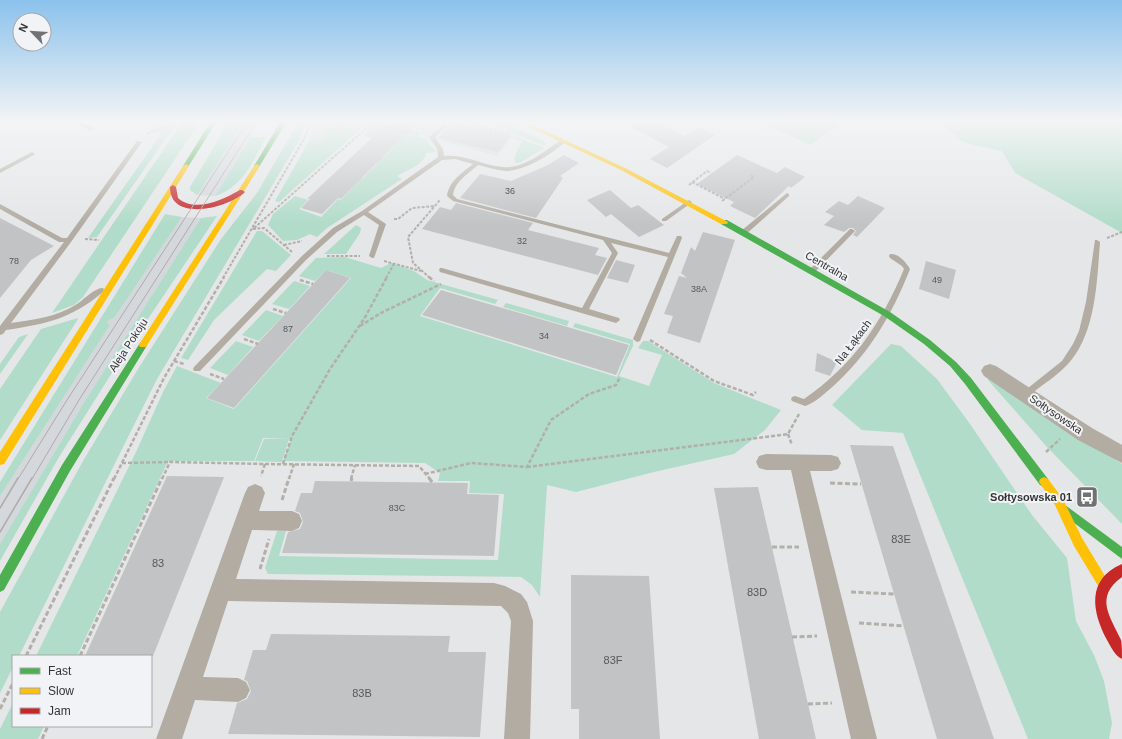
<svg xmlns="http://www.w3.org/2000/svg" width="1122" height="739" viewBox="0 0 1122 739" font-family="Helvetica,sans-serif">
  <rect width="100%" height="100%" fill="#e5e6e8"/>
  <g fill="#d4d7dc">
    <polygon points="242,121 259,121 251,137 215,196 197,195"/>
    <polygon points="317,121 369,121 365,125 345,128 345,125 322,141 309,141"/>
    <polygon points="388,121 465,121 465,124 512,135 511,138 497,156 387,126"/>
    <polygon points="182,217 201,218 85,401 0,544 0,496 110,325 107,323 109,320 114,318"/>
  </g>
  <g fill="#b1dcc9">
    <polygon points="173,121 178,121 97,237 88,238 162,133 151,133"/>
    <polygon points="183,121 196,121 195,129 83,297 74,305 52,313"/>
    <polygon points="226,121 244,121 197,195 190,190 190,187 217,142"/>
    <polygon points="299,121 305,121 300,139 157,379 19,656 13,656 13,667 0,693 0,612 83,461 138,369 221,239 257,193"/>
    <polygon points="474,121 503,121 544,141 546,146 507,132 508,129"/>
    <polygon points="758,121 844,121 810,145"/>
    <polygon points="939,121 1122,121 1122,233 1015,173 1002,151 969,144 958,139 942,122"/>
    <polygon points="345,124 345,128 365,125 279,202 275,201 309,141 322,141 327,127"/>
    <path d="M373,125L425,138L436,152L426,153C424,165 407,170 397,176L402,179L327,228L317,237L310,234L297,240L283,241L268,225L273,214L295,196L308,200L299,209L321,217L338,199L341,200L357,183H356L360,179H362L377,164L376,163L379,159H382L396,145L363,135Z"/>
    <polygon points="515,136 516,137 544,148 521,162 516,163 514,158 522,141 513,138"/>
    <path d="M251,137H266C253,161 243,187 215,196Z"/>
    <polygon points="165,214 182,217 114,318 109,320 107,323 110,325 0,496 0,482"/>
    <polygon points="217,216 115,368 59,457 0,561 0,544 85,401 201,218"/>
    <polygon points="356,225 361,228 360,233 346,254 324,254"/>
    <polygon points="257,231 262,231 291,255 276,271 267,269 214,320 188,360 181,358"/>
    <polygon points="345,257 381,268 391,263 414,271 427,280 498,300 495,304 440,288 420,316 617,377 630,344 573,327 575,323 633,340 633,346 619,376 649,386 662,355 638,348 643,341 648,341 714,383 781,410 765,430 734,454 654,472 576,492 547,485 540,597 532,585 521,577 268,574 265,568 277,531 286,531 279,556 498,560 504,494 469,493 470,481 438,481 440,473 425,463 283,461 291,439 263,438 254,461 168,461 77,656 36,656 136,452 163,392 177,366 221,383 206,398 234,409 351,278 326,270 315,281 299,276 316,258"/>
    <polygon points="294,281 310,286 289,309 272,304"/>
    <polygon points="506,303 569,321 567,326 503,307"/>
    <polygon points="266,310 283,316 259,341 242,335"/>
    <polygon points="78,318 78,319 0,440 0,389 41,329"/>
    <polygon points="28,334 0,374 0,364 19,337"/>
    <polygon points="236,341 253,347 228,375 210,368"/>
    <polygon points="891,344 901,346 937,379 970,424 1032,515 1067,558 1076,621 1094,655 1104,681 1112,723 1109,739 1028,739 903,433 862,430 832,405"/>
    <polygon points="989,374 1122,464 1122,524 1047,447 988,380"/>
    <polygon points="264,439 289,439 282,462 255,461"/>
    <polygon points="13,703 13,726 44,726 38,739 0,739 0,729"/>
  </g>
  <g fill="#c2c3c5">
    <polygon points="390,121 419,121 341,199 338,198 322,214 301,208 310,199 307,199"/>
    <polygon points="620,121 655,121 685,136 699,127 715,135 667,168 650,159 669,147"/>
    <polygon points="453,123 480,129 511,136 498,152 439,138"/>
    <polygon points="564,155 579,163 560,176 563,178 536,218 460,198 480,174 511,181 548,165"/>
    <polygon points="737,155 777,173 785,167 805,177 791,188 789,186 755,218 730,206 734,202 697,184"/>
    <polygon points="610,190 631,208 638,205 664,225 639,237 611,214 606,217 587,200"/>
    <polygon points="858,196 885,208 857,237 853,235 856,231 853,228 849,228 844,232 824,225 834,216 825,212 839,201 848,205"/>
    <polygon points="456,203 533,223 528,230 599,248 595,255 607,258 598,275 422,229 440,207 451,210"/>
    <polygon points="0,218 54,246 31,260 0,298"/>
    <polygon points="703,232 735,240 700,343 667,333 673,316 664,314 679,276 687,278 681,273 691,247 695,251"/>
    <polygon points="616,260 635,265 628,283 607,278"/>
    <polygon points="926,261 956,270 949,299 919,289"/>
    <polygon points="326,270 350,278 234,408 207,398"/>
    <polygon points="441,290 547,321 629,345 616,375 422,315"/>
    <polygon points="817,353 837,362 830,376 815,371"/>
    <polygon points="850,445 893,446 994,739 937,739"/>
    <polygon points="167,476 224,477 153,656 85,656"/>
    <polygon points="315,481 468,483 467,494 499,495 494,556 282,553 288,532 300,529 303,522 300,513 295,511 301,493 312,493"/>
    <polygon points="758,487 808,704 816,739 759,739 714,488"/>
    <polygon points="571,575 649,576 660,739 579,739 579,709 571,709"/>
    <polygon points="271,634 450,636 448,652 486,652 480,737 228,734 237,703 247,699 251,691 247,681 244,680 253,650 266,650"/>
  </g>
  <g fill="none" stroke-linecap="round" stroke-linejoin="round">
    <g stroke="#b3afa9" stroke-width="2" stroke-dasharray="3 1.5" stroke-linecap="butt">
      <polyline points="423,121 429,124"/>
      <polyline points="459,121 509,134"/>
      <polyline points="1113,121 1122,122"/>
      <polyline points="147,134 172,121"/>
      <polyline points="692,182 725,199"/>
      <polyline points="689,185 707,171 711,173"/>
      <polyline points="722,201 754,177 750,175"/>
      <polyline points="394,219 398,219 412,208 435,206"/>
      <polyline points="1107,238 1122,232"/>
      <polyline points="85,239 99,240"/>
      <polyline points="284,245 302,241"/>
      <polyline points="292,252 264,228 253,229 372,123 420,135"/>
      <polyline points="327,256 360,256"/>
      <polyline points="384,261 421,271"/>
      <polyline points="223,278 304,139 311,121"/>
      <polyline points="386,278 394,264"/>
      <polyline points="430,278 413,263 408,237 440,200"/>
    </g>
    <g stroke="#b3afa9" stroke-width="2.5" stroke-dasharray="4 2" stroke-linecap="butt">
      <polyline points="429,277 434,281"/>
      <polyline points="300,280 313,284"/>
      <polyline points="273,309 286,313"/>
      <polyline points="360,326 381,313 441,284"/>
      <polyline points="244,339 258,344"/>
      <polyline points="650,340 714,381 753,395 756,392"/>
      <polyline points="174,361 184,364"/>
      <polyline points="210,374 224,379"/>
      <polyline points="788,434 792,445"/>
      <polyline points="1046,452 1060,439"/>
      <polyline points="122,463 170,462"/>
      <polyline points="265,464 419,466 430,479"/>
      <polyline points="283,464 292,436 330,369 364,319 387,277"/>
      <polyline points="527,467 788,434 799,414"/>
      <polyline points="425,474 471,463 527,467 551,420 589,394 616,385 620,377"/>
      <polyline points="114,479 164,378 224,277"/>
      <polyline points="162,479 170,462 265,464 261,476"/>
      <polyline points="289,479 294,464"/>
      <polyline points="351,479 355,465"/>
    </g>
    <g stroke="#b3afa9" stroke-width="3" stroke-dasharray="5 2.5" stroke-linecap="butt">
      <polyline points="429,478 432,482"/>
      <polyline points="351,481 352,478"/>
      <polyline points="830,483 861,484"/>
      <polyline points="282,500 289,478"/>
      <polyline points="772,547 799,547"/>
      <polyline points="260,569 269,539"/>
      <polyline points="851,592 894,594"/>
      <polyline points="859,623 904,626"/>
      <polyline points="792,637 817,636"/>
      <polyline points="26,656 114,478"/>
      <polyline points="80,656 162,478"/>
      <polyline points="808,704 832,703"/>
      <polyline points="0,709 13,683"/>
      <polyline points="42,739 48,726"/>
    </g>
    <g fill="#b2aca2" fill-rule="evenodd">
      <polygon points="71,121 79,121 95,129 90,130"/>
      <path d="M444,124L447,126L435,137L443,149L444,156C458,155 469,159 483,163C491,165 501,168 510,167C529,165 546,150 561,140L566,141C553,154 524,171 506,171C496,170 487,167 478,165C468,174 455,181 453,195L457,199L669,253L677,236H681L682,238L640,341L637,342L633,339L668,257L611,243L618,253L589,309L619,318L620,320L616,323L440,272L439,270L440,268H442L582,308L612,253L603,240L453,201L447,196C449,181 462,173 473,164L455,159L442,160L368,212L386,224L374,258H372L369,256L379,225L364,215L337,232L306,260L200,371H194L193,369L194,367L302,256L333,228L362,211L438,157L437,149L429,137Z"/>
      <path d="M137,141L142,142L71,242L11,323C33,320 57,317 77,304C83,300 96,287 103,288L104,290L103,292C71,319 46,324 6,330L3,334L0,335V326L64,242H59L0,209V204L62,238H67Z"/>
      <polygon points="32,152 35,154 34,155 0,173 0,169"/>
      <polygon points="787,193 789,194 789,196 745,235 741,235 741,231"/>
      <polygon points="689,200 692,202 691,203 666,221 662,221 662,219"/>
      <polygon points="850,229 852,229 855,231 814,273 810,273 809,271 810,269"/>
      <path d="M1095,240H1097L1100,242C1097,281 1096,335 1067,365C1056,377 1041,385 1029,396H1023L1022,394L1023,392L1062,361L1073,344L1079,331L1086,302Z"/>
      <path d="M890,254C898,253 906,262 910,269C892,315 868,356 830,389C823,395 814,403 805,406L792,401L791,399L792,397L795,396L804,399C853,365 881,324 904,269L902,266L890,258L889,256Z"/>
    </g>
    <g fill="#b2aca2" fill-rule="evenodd">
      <polygon points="990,364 996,366 1092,428 1122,445 1122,463 1078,440 984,376 981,371 984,366"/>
      <polygon points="766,454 831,455 838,457 841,463 838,469 831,471 810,471 877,739 851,739 791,470 766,470 759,468 756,462 759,456"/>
      <polygon points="255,484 262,487 265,493 259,511 292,511 299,514 302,521 299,528 292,531 252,530 236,579 494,583 505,586 521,594 527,602 533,621 530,739 504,739 511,621 508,613 501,606 228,601 203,677 238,678 246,682 250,690 246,698 238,702 195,700 182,739 156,739 245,493 248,487"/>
    </g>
    <g fill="#4caf50" fill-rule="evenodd">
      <polygon points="211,121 217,121 188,167 184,167 183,166"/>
      <polygon points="281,121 287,121 259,167 255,167 254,166"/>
      <polygon points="721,220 727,220 890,312 930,340 956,362 971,378 1048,479 1049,482 1048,485 1044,487 1040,485 965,384 950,366 924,344 884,316 721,224"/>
      <polygon points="143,342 147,345 146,347 70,471 4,590 0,592 0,575 62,465 140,343"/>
      <polygon points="1065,505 1122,547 1122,559 1061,513 1060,510 1061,507"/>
    </g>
    <g fill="#ffc107" fill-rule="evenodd">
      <polygon points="516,121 524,121 625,168 728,222 727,224 721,224 621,170"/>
      <polygon points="186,164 189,166 4,464 0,465 0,452 183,166"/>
      <polygon points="257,164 260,166 146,347 140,347 139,345 140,343 254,166"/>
      <polygon points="1044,477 1048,479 1063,499 1082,538 1108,581 1110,585 1108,589 1104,591 1100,589 1074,546 1055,505 1039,482 1040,479"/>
    </g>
    <g fill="#c62828" fill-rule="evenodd">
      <path d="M173,185L176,187L178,198C195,213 222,200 240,190H242L245,192C229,208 170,223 170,187Z"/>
      <path d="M1122,564V577C1094,597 1110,616 1121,640C1122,645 1122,653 1122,659C1115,656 1111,647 1107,640C1092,612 1086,579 1122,564Z"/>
    </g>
    <g stroke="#afaca7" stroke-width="1">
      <polyline points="18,479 67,400 248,121"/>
      <polyline points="32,479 79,400 257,121"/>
    </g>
    <g stroke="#afaca7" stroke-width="1.5">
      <polyline points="0,508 18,478"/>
      <polyline points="0,532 32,478"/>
    </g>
  </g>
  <linearGradient id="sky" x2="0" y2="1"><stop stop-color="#8bc2ec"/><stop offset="0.54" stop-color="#f3f4f5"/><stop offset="1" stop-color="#f3f4f5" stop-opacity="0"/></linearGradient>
  <rect width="1122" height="225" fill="url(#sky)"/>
  <defs>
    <g id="bus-square" transform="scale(1.15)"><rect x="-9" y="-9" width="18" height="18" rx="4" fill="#717274" stroke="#f2f3f6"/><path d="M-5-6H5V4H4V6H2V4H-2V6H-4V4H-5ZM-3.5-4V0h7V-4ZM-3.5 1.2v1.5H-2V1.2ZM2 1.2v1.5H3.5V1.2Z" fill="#fff"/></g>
  </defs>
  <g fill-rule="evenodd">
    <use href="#bus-square" x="1087" y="497"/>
  </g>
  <g text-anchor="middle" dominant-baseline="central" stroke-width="4" stroke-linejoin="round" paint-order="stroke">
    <g font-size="9" fill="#575859">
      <text x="510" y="191">36</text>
      <text x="522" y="241">32</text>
      <text x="14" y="261">78</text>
      <text x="937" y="280">49</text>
      <text x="699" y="289">38A</text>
      <text x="288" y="329">87</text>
      <text x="544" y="336">34</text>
      <text x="397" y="508">83C</text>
    </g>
    <g font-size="11" fill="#333435" stroke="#f2f3f6">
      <text transform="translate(827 266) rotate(30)">Centralna</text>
      <text transform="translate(853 342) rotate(-53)">Na Łąkach</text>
      <text transform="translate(128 345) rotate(-57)">Aleja Pokoju</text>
      <text transform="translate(1056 414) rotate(34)">Sołtysowska</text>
    </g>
    <g font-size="11" font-weight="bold" fill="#333435" stroke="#f2f3f6" text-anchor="end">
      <text x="1072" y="497">Sołtysowska 01</text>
    </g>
    <g font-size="11" fill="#575859">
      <text x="901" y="539">83E</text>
      <text x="158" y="563">83</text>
      <text x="757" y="592">83D</text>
      <text x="613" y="660">83F</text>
      <text x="362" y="693">83B</text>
    </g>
  </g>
  <rect x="12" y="655" width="140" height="72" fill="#f2f3f6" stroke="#a6a7a9"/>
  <rect x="20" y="668" width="20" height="6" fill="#4caf50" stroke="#a6a7a9"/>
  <text x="48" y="675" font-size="12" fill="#333435">Fast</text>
  <rect x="20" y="688" width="20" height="6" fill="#ffc107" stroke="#a6a7a9"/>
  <text x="48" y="695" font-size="12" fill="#333435">Slow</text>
  <rect x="20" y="708" width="20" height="6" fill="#c62828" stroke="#a6a7a9"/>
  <text x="48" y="715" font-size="12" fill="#333435">Jam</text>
  <g transform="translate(32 32) rotate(295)"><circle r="19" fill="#f2f3f6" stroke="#a6a7a9"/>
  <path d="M0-3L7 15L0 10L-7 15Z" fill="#717274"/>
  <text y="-6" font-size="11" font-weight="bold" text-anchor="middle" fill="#333435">N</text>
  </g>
</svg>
